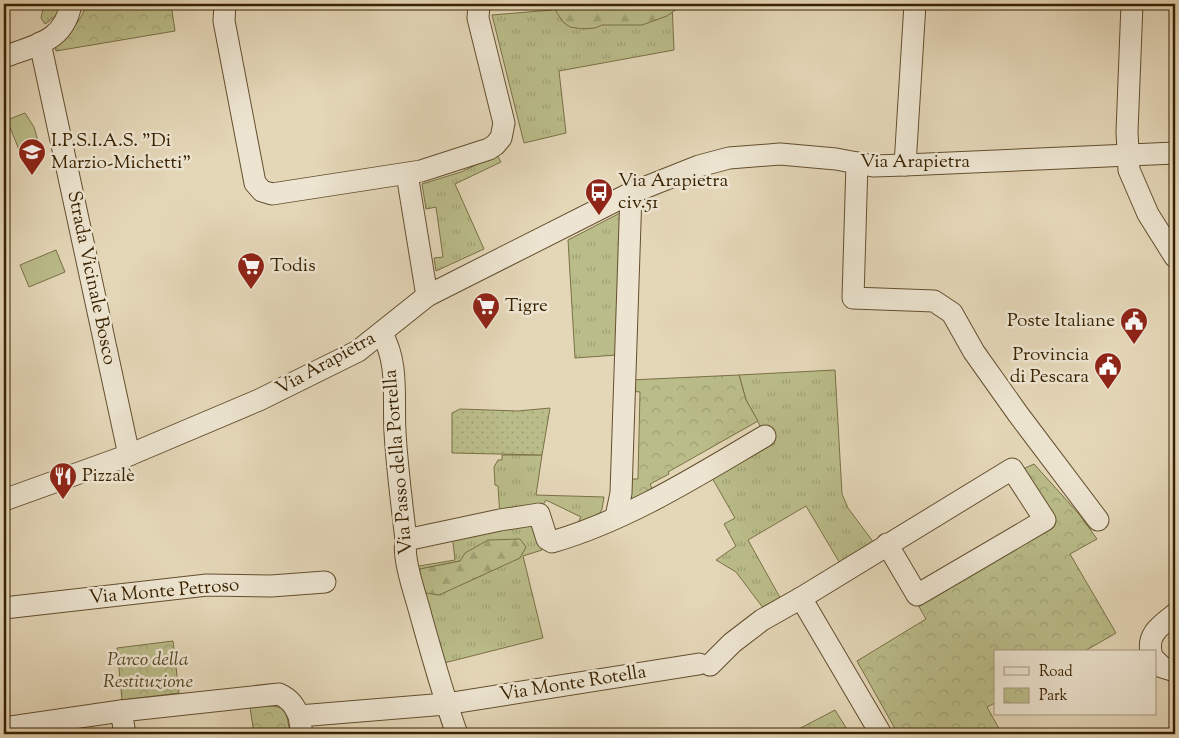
<svg xmlns="http://www.w3.org/2000/svg" width="1179" height="738" viewBox="0 0 1179 738" font-family="'Sorts Mill Goudy',serif">
  <defs>
    <pattern id="grass-tufts" width="24" height="20" patternUnits="userSpaceOnUse" patternTransform="scale(1.25)"><rect width="24" height="20" fill="#babd8a"/><path d="M3 7l-1-3M5 7V3M7 7l1-3M15 17l-1-3M17 17v-4M19 17l1-3" fill="none" stroke="#a1a275"/></pattern>
    <pattern id="forest-firs" width="22" height="20" patternUnits="userSpaceOnUse" patternTransform="scale(1.25)"><rect width="22" height="20" fill="#babd8a"/><path d="M5 1l3.5 6h-7zM16 11l3.5 6h-7z" fill="#a1a275"/></pattern>
    <pattern id="park-crowns" width="20" height="18" patternUnits="userSpaceOnUse" patternTransform="scale(1.25)"><rect width="20" height="18" fill="#babd8a"/><path d="M2 6a3 3 0 1 1 6 0M12 15a3 3 0 1 1 6 0" fill="none" stroke="#a1a275"/></pattern>
    <pattern id="garden-dots" width="8" height="8" patternUnits="userSpaceOnUse" patternTransform="scale(1.25)"><rect width="8" height="8" fill="#babd8a"/><path d="M2 2h.1M6 6h.1" fill="none" stroke="#a1a275" stroke-width="1.8" stroke-linecap="round"/></pattern>
  </defs>
  <rect width="100%" height="100%" fill="#e4d7b8"/>
  <filter id="stains"><feTurbulence type="fractalNoise" baseFrequency=".004" numOctaves="4"/><feColorMatrix values="0 0 0 0 .2 0 0 0 0 .09 0 0 0 0 .02 0 0 0 .5 -.17"/></filter>
  <radialGradient id="worn" r=".72"><stop offset=".6" stop-color="#630" stop-opacity="0"/><stop offset="1" stop-color="#630" stop-opacity=".3"/></radialGradient>
  <g fill="url(#grass-tufts)" stroke="#7a7046" fill-rule="evenodd">
    <path d="M44,4H62C59,13 53,19 45,24L41,18Z"/>
    <polygon points="553,4 672,4 674,50 559,71 566,133 524,143 492,15 552,10"/>
    <polygon points="497,155 501,162 455,184 484,249 436,271 434,258 443,257 436,207 426,209 422,184 461,172"/>
    <polygon points="622,212 617,355 575,358 568,240"/>
    <polygon points="835,370 842,494 848,508 874,543 841,565 806,506 748,540 783,603 767,613 736,572 716,560 736,546 724,524 735,518 711,476 770,444 746,400 739,375"/>
    <polygon points="502,455 542,455 536,495 604,497 602,509 600,513 576,526 581,517 546,500 541,508 500,517 498,486 495,485 494,467 498,460 502,460"/>
    <path d="M535,518L542,550L523,556L543,638L444,663L413,567L455,560L452,534ZM460,561L483,575L462,584L420,569Z"/>
  </g>
  <g fill="url(#forest-firs)" stroke="#7a7046">
    <polygon points="553,4 692,4 678,8 667,16 642,25 602,25 595,28 583,29 570,27 563,22 555,10"/>
    <polygon points="520,539 526,547 520,558 439,595 426,593 419,579 420,569 460,561 465,553 488,540"/>
  </g>
  <g fill="url(#park-crowns)" stroke="#7a7046">
    <path d="M86,4H171L175,31L56,51L55,44C69,32 82,22 86,4Z"/>
    <polygon points="739,375 746,400 758,421 668,472 669,474 650,484 654,492 635,500 631,498 627,479 638,479 640,392 630,391 630,380"/>
    <polygon points="1034,464 1079,514 1097,539 1070,554 1116,633 1083,652 995,652 995,703 987,707 1002,734 898,734 857,661 926,619 918,605 1054,523 1023,469"/>
    <polygon points="173,641 179,693 122,700 117,648"/>
    <polygon points="273,706 282,708 287,716 290,734 254,734 250,707"/>
    <polygon points="835,710 850,734 794,734 793,732"/>
  </g>
  <polygon fill="url(#garden-dots)" stroke="#7a7046" points="550,408 542,455 452,453 452,413 460,409 518,411"/>
  <g fill="#babd8a" stroke="#7a7046">
    <polygon points="25,113 34,127 42,156 24,162 7,120"/>
    <polygon points="56,250 65,272 29,287 20,265"/>
  </g>
  <g fill="none" stroke-linecap="round" stroke-linejoin="round">
    <g stroke="#644f2f" stroke-width="23">
      <g id="minor">
        <polyline points="225,4 224,21 255,183 262,191 272,194 421,171 489,149 495,145 501,138 504,123 478,18 479,4"/>
        <polyline points="1132,4 1127,132 1129,170 1148,214 1175,257"/>
        <polyline points="40,43 129,455"/>
        <path d="M4,57C35,45 64,42 71,4"/>
        <polyline points="857,163 853,298 934,301 952,313 974,352 1018,414 1098,520"/>
        <polyline points="905,165 915,4"/>
        <polyline points="407,174 427,296"/>
        <path d="M382,334C399,363 393,399 395,432C397,468 402,505 406,540C402,559 416,596 421,616C432,655 443,695 457,734"/>
        <polyline points="4,500 129,455 259,400 358,351 427,296 631,193 699,166 729,158 780,154 836,159 873,166 905,165 1175,153"/>
        <polyline points="616,517 621,493 631,193"/>
        <path d="M406,540L500,520L539,514L547,539L552,542C628,520 697,476 765,436"/>
        <polyline points="801,598 881,734"/>
        <polyline points="4,608 207,585 271,586 325,582"/>
        <path d="M1151,652C1147,633 1162,625 1175,614"/>
        <polyline points="1155,660 1162,667 1175,671"/>
        <polyline points="710,665 732,643 762,620 801,598 1012,469 1045,520 917,595 887,544"/>
        <polyline points="121,711 125,734"/>
        <polyline points="299,716 302,734"/>
        <path d="M4,728L121,711L279,694C290,699 294,705 299,716L446,704L699,664"/>
      </g>
    </g>
    <use href="#minor" stroke="#ede5d1" stroke-width="21"/>
  </g>
  <defs>
    <g id="school-pin" transform="scale(1.4375)"><path d="M0 17L-7.5 6A9.5 9.5 0 1 1 7.5 6Z" fill="#8f2418" stroke="#ede5d1"/><path d="M0-5L7-2L0 1L-7-2ZM-4 1L0 2.5L4 1V4Q0 6-4 4Z" fill="#fff"/></g>
    <g id="bus-pin" transform="scale(1.4375)"><path d="M0 17L-7.5 6A9.5 9.5 0 1 1 7.5 6Z" fill="#8f2418" stroke="#ede5d1"/><path d="M-5-6H5V4H4V6H2V4H-2V6H-4V4H-5ZM-3.5-4V0h7V-4ZM-3.5 1.2v1.5H-2V1.2ZM2 1.2v1.5H3.5V1.2Z" fill="#fff"/></g>
    <g id="supermarket-pin" transform="scale(1.4375)"><path d="M0 17L-7.5 6A9.5 9.5 0 1 1 7.5 6Z" fill="#8f2418" stroke="#ede5d1"/><path d="M-6-5.5h2.5l.6 2H6L4.5 2H-2.5L-4.4-4H-6ZM-1.5 3.2a1.3 1.3 0 1 0 .1 0ZM3 3.2a1.3 1.3 0 1 0 .1 0Z" fill="#fff"/></g>
    <g id="civic-pin" transform="scale(1.4375)"><path d="M0 17L-7.5 6A9.5 9.5 0 1 1 7.5 6Z" fill="#8f2418" stroke="#ede5d1"/><path d="M-.6-6.5H3V-4.5H.6V-3L4-1V1h2V6H-6V1h2V-1L-.6-3ZM-1.2 2.5V6h2.4V2.5Z" fill="#fff"/></g>
    <g id="restaurant-pin" transform="scale(1.4375)"><path d="M0 17L-7.5 6A9.5 9.5 0 1 1 7.5 6Z" fill="#8f2418" stroke="#ede5d1"/><path d="M-5-6h1v4h1v-4h1v4h1v-4h1v5L-1.5 .5V6h-2V.5L-5-1ZM5-6V6H3V1.5H1.5Q1.5-4 5-6Z" fill="#fff"/></g>
  </defs>
  <g fill-rule="evenodd">
    <use href="#school-pin" x="32" y="152"/>
    <use href="#bus-pin" x="599" y="192"/>
    <use href="#supermarket-pin" x="251" y="266"/>
    <use href="#supermarket-pin" x="486" y="306"/>
    <use href="#civic-pin" x="1134" y="321"/>
    <use href="#civic-pin" x="1108" y="366"/>
    <use href="#restaurant-pin" x="63" y="476"/>
  </g>
  <g text-anchor="middle" dominant-baseline="central" stroke-width="5" stroke-linejoin="round" paint-order="stroke">
    <g font-size="19" fill="#392201" stroke="#ede5d1" text-anchor="start">
      <text x="51" y="141">I.P.S.I.A.S. "Di<tspan x="51" dy="22">Marzio-Michetti"</tspan></text>
      <text x="618" y="181">Via Arapietra<tspan x="618" dy="22">civ.51</tspan></text>
      <text x="270" y="266">Todis</text>
      <text x="505" y="306">Tigre</text>
      <text x="1115" y="321" text-anchor="end">Poste Italiane</text>
      <text x="1089" y="355" text-anchor="end">Provincia<tspan x="1089" dy="22">di Pescara</tspan></text>
      <text x="82" y="476">Pizzalè</text>
    </g>
    <g font-size="19" fill="#392201" stroke="#ede5d1">
      <text x="915" y="162">Via Arapietra</text>
      <text transform="translate(91 278) rotate(78)">Strada Vicinale Bosco</text>
      <text transform="translate(326 364) rotate(-29)">Via Arapietra</text>
      <text transform="translate(399 462) rotate(-95)">Via Passo della Portella</text>
      <text transform="translate(164 592) rotate(-5)">Via Monte Petroso</text>
      <text transform="translate(573 684) rotate(-9)">Via Monte Rotella</text>
    </g>
    <g font-size="19" font-style="italic" fill="#594923" stroke="#ede5d1">
      <text x="148" y="660">Parco della<tspan x="148" dy="22">Restituzione</tspan></text>
    </g>
  </g>
  <rect width="1179" height="738" fill="none" stroke="#e4d7b8" stroke-width="20"/>
  <rect x="5" y="5" width="1169" height="728" fill="none" stroke="#392201" stroke-width="2.5"/>
  <rect x="10" y="10" width="1159" height="718" fill="none" stroke="#392201"/>
  <rect x="994" y="650" width="162" height="65" fill="#ede5d1" stroke="#a5977e"/>
  <rect x="1004" y="667" width="25" height="8" fill="#ede5d1" stroke="#a5977e"/>
  <text x="1039" y="676" font-size="15" fill="#392201">Road</text>
  <rect x="1004" y="688" width="25" height="15" fill="url(#park-crowns)" stroke="#a5977e"/>
  <text x="1039" y="700" font-size="15" fill="#392201">Park</text>
  <rect width="100%" height="100%" filter="url(#stains)"/>
  <rect width="100%" height="100%" fill="url(#worn)"/>
</svg>
